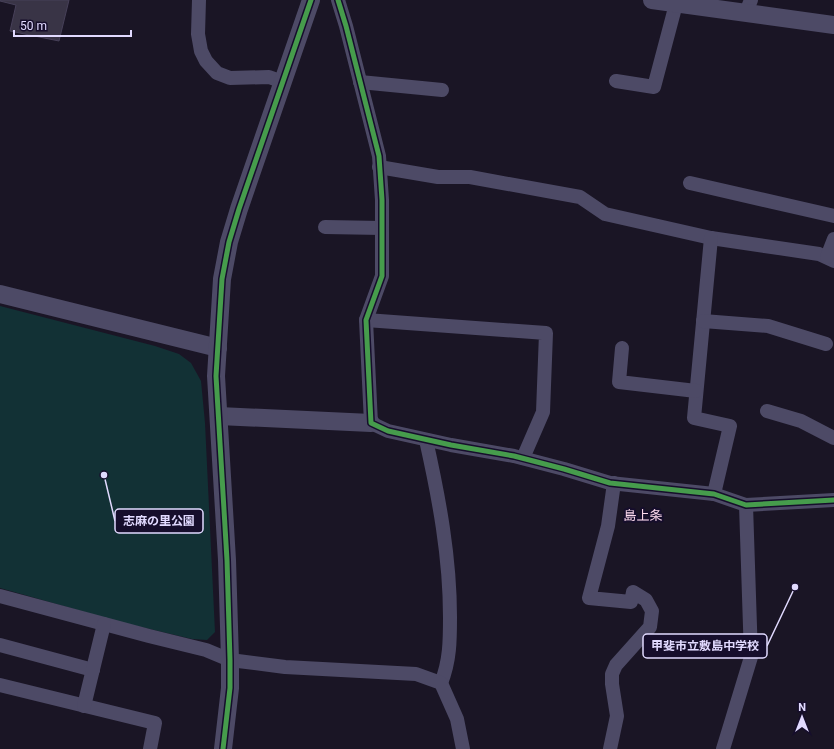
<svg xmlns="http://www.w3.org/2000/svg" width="834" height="749" viewBox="0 0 834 749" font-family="Roboto,'Noto Sans JP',sans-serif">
  <rect width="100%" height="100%" fill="#1a1525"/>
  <polygon fill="#123135" points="0,306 155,346 179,354 191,363 201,381 205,423 215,632 207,640 192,639 120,622 0,588"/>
  <polygon fill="#393446" stroke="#474059" points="0,0 69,0 59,41 10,31 16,5 0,1"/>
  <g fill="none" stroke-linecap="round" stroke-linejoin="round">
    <g stroke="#4d4a66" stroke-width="14">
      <polyline points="199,0 198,34 201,51 206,61 217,73 230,78 269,77 283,82"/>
      <polyline points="338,0 346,26 379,156 382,200 382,276 366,320 371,423 388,431 451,445 514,456 564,469 610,483 714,494 746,505 834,500"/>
      <polyline points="746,12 751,0"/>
      <polyline points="616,81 654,87 676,4"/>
      <polyline points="360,82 442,90"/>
      <polyline points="379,167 438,177 470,177 580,197 605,214 711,238 819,254 834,261"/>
      <polyline points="690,183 834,216"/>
      <polyline points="325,227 382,228"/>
      <polyline points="711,238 694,418 730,426 714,494"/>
      <polyline points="827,257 834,239"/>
      <polyline points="366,320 546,333 543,412 523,458"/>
      <polyline points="703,321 768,326 826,344"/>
      <polyline points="622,348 619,382 696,391"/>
      <polyline points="767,411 801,421 834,438"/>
      <path d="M426,440C439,498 450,557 450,617C450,640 450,661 441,683"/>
      <polyline points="0,596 149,636 206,650 230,660 285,667 416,674 441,683 457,719 463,749"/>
      <polyline points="0,645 93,670"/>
      <polyline points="0,685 155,723 150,749"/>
      <polyline points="84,706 104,624"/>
      <polyline points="610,749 617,716 612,684 612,674 616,665 650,627 652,611 646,600 633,592 631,602 589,598 608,526 614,483"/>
      <polyline points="723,749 751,657 746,505"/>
    </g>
    <g stroke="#4d4a66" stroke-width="18">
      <polyline points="652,0 834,25"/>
      <polyline points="0,294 218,348"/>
      <polyline points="219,416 371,423"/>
      <polyline points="223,749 230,688 230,660 227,560 216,376 222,279 229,242 239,209 311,0"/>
    </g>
    <g stroke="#160e2c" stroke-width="8">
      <g id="cycleway">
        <polyline points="338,0 346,26 379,156 382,200 382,276 366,320 371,423 388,431 451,445 514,456 564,469 610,483 714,494 746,505 834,500"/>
        <polyline points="223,749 230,688 230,660 227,560 216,376 222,279 229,242 239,209 311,0"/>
      </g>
    </g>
    <use href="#cycleway" stroke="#469c4c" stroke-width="5"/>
  </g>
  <g text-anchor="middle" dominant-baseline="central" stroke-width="4" stroke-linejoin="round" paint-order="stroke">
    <g font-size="13" fill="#ffdcef" stroke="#160e2c">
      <text x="643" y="515">島上条</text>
    </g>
  </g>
  <path fill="none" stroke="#e1daff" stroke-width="1.5" d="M104 475L115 521M795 587L767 646"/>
  <g fill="#e1daff" stroke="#160e2c" stroke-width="1.5">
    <circle cx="104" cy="475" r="4"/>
    <circle cx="795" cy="587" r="4"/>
  </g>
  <g fill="#160e2c" stroke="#e1daff" stroke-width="1.5">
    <rect x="115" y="509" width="88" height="24" rx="4"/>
    <rect x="643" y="634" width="124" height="24" rx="4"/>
  </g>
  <g font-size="12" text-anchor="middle" font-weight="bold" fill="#e1daff">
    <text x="159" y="525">志麻の里公園</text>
    <text x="705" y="650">甲斐市立敷島中学校</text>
  </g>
  <g transform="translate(802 717)" stroke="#160e2c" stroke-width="3" paint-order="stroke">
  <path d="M0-3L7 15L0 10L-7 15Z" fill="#e1daff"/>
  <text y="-6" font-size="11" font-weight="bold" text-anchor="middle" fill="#e1daff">N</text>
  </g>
  <path d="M14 30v6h117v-6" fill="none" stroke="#e1daff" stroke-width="2"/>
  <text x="20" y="30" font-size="12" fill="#e1daff" stroke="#160e2c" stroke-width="3" paint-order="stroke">50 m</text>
</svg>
